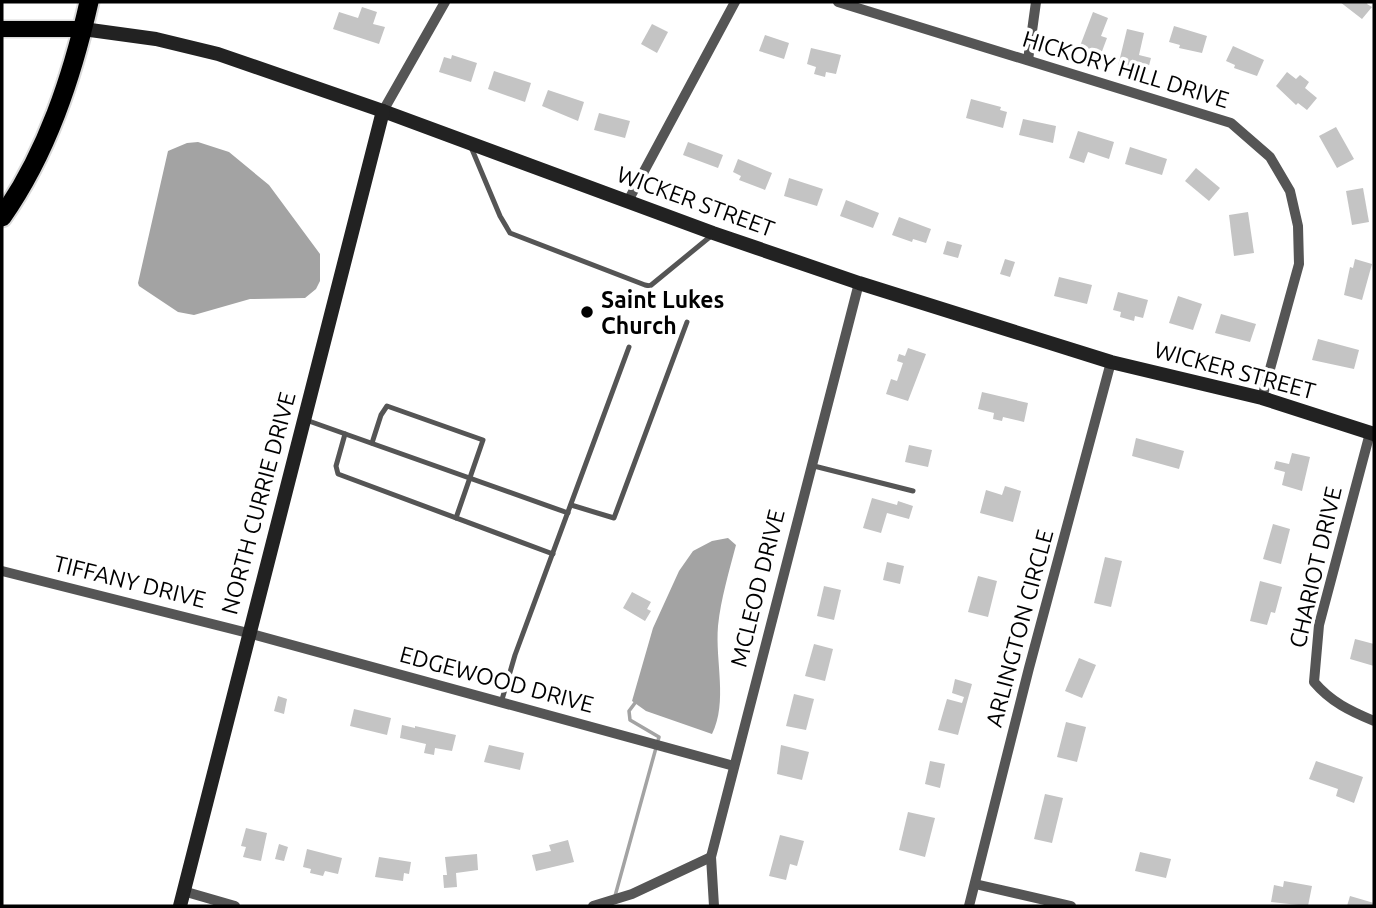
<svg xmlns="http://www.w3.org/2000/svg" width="1376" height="908" viewBox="0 0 1376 908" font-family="Ubuntu,sans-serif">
  <rect width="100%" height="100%" fill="#fff"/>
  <g fill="#a3a3a3">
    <polygon points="198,142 229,152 269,185 320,254 320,281 316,289 305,298 250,299 194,315 178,312 139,286 138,283 168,151 187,143"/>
    <path d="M728,538L736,545C729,572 721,598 718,626C715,661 728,702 712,734L646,711L632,701L653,628L679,571L693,551L712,541Z"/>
  </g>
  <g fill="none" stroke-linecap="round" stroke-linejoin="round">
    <polyline stroke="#a3a3a3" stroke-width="3.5" points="615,896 659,737 630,720 629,711 635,703"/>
  </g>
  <g fill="#c4c4c4">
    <polygon points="1340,2 1368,2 1367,4 1372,7 1362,19"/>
    <polygon points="362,7 377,12 373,24 385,27 379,44 333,29 339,12 358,18"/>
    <polygon points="1093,12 1108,18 1101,36 1107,38 1101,54 1080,46"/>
    <polygon points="652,24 668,32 657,53 641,44"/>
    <polygon points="1174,26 1207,36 1202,53 1179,48 1180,45 1169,42"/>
    <polygon points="1127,29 1144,33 1139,55 1151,58 1147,73 1118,66"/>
    <polygon points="765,35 789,43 784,59 759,51"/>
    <polygon points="1233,46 1264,60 1257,76 1234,68 1235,65 1226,61"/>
    <polygon points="811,48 841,55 836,74 826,72 825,77 814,74 816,67 807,64"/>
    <polygon points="452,55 477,63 471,82 439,72 444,57 451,59"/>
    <polygon points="494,71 531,83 525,102 488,89"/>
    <polygon points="1287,72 1296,79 1300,75 1309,82 1305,88 1317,98 1307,110 1298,103 1296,105 1276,86"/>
    <polygon points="548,90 584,102 578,121 542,106"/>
    <polygon points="971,99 1001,107 1000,110 1007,112 1003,128 966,118"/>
    <polygon points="599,113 630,121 625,138 594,130"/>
    <polygon points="1023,119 1056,126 1053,143 1019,135"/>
    <polygon points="1336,127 1354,159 1337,168 1319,136"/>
    <polygon points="1078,131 1114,142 1109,159 1088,152 1084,163 1069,158"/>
    <polygon points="688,142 723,155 718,168 683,155"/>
    <polygon points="1130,147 1167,159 1162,175 1125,164"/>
    <polygon points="738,159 772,173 765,190 739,180 741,176 733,172"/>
    <polygon points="1196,168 1220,188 1209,201 1185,181"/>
    <polygon points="789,178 823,189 817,206 784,196"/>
    <polygon points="1363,188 1369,222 1352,225 1346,191"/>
    <polygon points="846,200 879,213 873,228 840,216"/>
    <polygon points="1248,212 1254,253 1234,256 1229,215"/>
    <polygon points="899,217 931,229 926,243 913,239 912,242 892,235"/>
    <polygon points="947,241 962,245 958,258 943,254"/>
    <polygon points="1005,259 1015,262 1010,277 1000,274"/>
    <polygon points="1355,259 1372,264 1362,300 1344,295 1350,267 1353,268"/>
    <polygon points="1059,277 1092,285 1087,304 1054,296"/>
    <polygon points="1118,292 1148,300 1143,318 1135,316 1134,321 1120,317 1121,312 1113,310"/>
    <polygon points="1178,296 1202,304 1193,330 1169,323"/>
    <polygon points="1221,314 1256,324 1250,342 1215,333"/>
    <polygon points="1318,339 1359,350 1354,369 1312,360"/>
    <polygon points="908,348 926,354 908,401 886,394 891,379 897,381 903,363 897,361 899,354 905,356"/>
    <polygon points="982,392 1028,403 1024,422 1003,417 1002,421 993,419 994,413 978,409"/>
    <polygon points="1136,438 1184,451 1179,469 1132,456"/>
    <polygon points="909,445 932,450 928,467 905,462"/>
    <polygon points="1292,453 1310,457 1302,491 1282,485 1285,472 1274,469 1276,461 1289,464"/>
    <polygon points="1005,486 1021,491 1013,522 980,513 986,490 1002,495"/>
    <polygon points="872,498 897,505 898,501 913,506 909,519 887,513 881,533 863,528"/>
    <polygon points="1273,524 1290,529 1281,564 1263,559"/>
    <polygon points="1105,557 1122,561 1111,607 1094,603"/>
    <polygon points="887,562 904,566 900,584 883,580"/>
    <polygon points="978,576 997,581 988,617 968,612"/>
    <polygon points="1260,581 1282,587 1275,613 1271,612 1267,625 1250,621"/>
    <polygon points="824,586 841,590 834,620 817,616"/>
    <polygon points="632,592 651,602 647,609 651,611 645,621 623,608"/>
    <polygon points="1355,639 1374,644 1374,666 1350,659"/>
    <polygon points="814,644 833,649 825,681 805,676"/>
    <polygon points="1079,658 1096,665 1082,698 1065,691"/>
    <polygon points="955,679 972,684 958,735 938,730 947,699 962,703 964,697 952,693"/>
    <polygon points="794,694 814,699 806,730 786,726"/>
    <polygon points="278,696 287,699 284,714 274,711"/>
    <polygon points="354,709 391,718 387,735 350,726"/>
    <polygon points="1066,722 1086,727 1077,762 1057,757"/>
    <polygon points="402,725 415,728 415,726 456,735 452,751 435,748 434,755 424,753 426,744 400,738"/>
    <polygon points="489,745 524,753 520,770 484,762"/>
    <polygon points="781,745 809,752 802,780 777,774"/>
    <polygon points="930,761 945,764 940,788 925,784"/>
    <polygon points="1316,761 1363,777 1354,803 1336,796 1338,789 1309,779"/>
    <polygon points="1045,794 1063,798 1052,843 1034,839"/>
    <polygon points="908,812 935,818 925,857 899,850"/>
    <polygon points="246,828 267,833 261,861 243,857 246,847 241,846"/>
    <polygon points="780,835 804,841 797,866 790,864 786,880 769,876"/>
    <polygon points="568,840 574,862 536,871 532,855 551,851 549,845"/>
    <polygon points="279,844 288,847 284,861 275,859"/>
    <polygon points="307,849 342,858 338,874 325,871 323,876 310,873 311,869 303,867"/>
    <polygon points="1140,852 1171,859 1166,878 1135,871"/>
    <polygon points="477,854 478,870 456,873 457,887 444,888 443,875 447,875 445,857"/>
    <polygon points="379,857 411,862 409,874 404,873 403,881 375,877"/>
    <polygon points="1284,881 1312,886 1308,906 1271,902 1274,885 1283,887"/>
    <polygon points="1350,896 1374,903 1374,906 1347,906"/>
  </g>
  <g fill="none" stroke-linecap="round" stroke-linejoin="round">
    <g stroke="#dbdbdb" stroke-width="19">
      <polyline id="primary" points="2,29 83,29"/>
    </g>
    <g stroke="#dbdbdb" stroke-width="23">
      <path id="highway" d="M2,217C47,153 72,77 89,2"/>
    </g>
    <g stroke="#555" stroke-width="5">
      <polyline points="471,147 500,216 510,233 645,285 650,286 711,236"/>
      <polyline points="306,420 568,513"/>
      <polyline points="345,434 336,466 338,474 553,554"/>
      <polyline points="372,443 381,415 387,406 483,440 456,518"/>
      <polyline points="810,465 913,491"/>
      <polyline points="571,505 614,518 687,322"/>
      <polyline points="501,703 515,655 629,347"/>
    </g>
    <g stroke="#555" stroke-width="10">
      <polyline points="838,2 1231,123 1270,157 1290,191 1298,226 1299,264 1262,398"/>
      <polyline points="1028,60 1036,2"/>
      <polyline points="383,111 445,2"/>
      <polyline points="628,201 735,2"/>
      <path d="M1370,433L1319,625L1314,682C1331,702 1350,711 1374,721"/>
      <polyline points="2,571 248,633 734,766"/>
      <polyline points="975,884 1071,906"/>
      <polyline points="183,891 235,906"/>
      <polyline points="593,906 632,894 711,857"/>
      <polyline points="714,906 711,857 859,283"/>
      <polyline points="969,906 1029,668 1111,362"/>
    </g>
    <g stroke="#222" stroke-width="14">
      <polyline points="83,29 156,39 218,54 383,111 713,233 859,283 1111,362 1262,398 1374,434"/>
      <polyline points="180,906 383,111"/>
    </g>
    <use href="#primary" stroke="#000" stroke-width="16"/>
    <use href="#highway" stroke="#000" stroke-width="19"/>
  </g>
  <circle fill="#000" stroke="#fff" stroke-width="2.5" cx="587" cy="312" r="7"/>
  <g text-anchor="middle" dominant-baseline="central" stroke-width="7" stroke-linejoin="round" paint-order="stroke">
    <g font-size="23" fill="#000" stroke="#fff">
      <text transform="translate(1126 69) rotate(17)">HICKORY HILL DRIVE</text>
      <text transform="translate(696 201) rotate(20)">WICKER STREET</text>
      <text transform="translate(1235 370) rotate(15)">WICKER STREET</text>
      <text transform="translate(258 503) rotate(-75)">NORTH CURRIE DRIVE</text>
      <text transform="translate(1315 567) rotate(-77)">CHARIOT DRIVE</text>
      <text transform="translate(130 581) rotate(14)">TIFFANY DRIVE</text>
      <text transform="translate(757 588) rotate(-76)">MCLEOD DRIVE</text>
      <text transform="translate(1019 628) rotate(-75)">ARLINGTON CIRCLE</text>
      <text transform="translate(497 679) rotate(15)">EDGEWOOD DRIVE</text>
    </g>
    <g font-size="23" font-weight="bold" fill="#000" stroke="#fff" text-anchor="start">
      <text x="601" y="299">Saint Lukes<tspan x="601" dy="26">Church</tspan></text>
    </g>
  </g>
  <rect width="1376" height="908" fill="none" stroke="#000000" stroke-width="7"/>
</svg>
